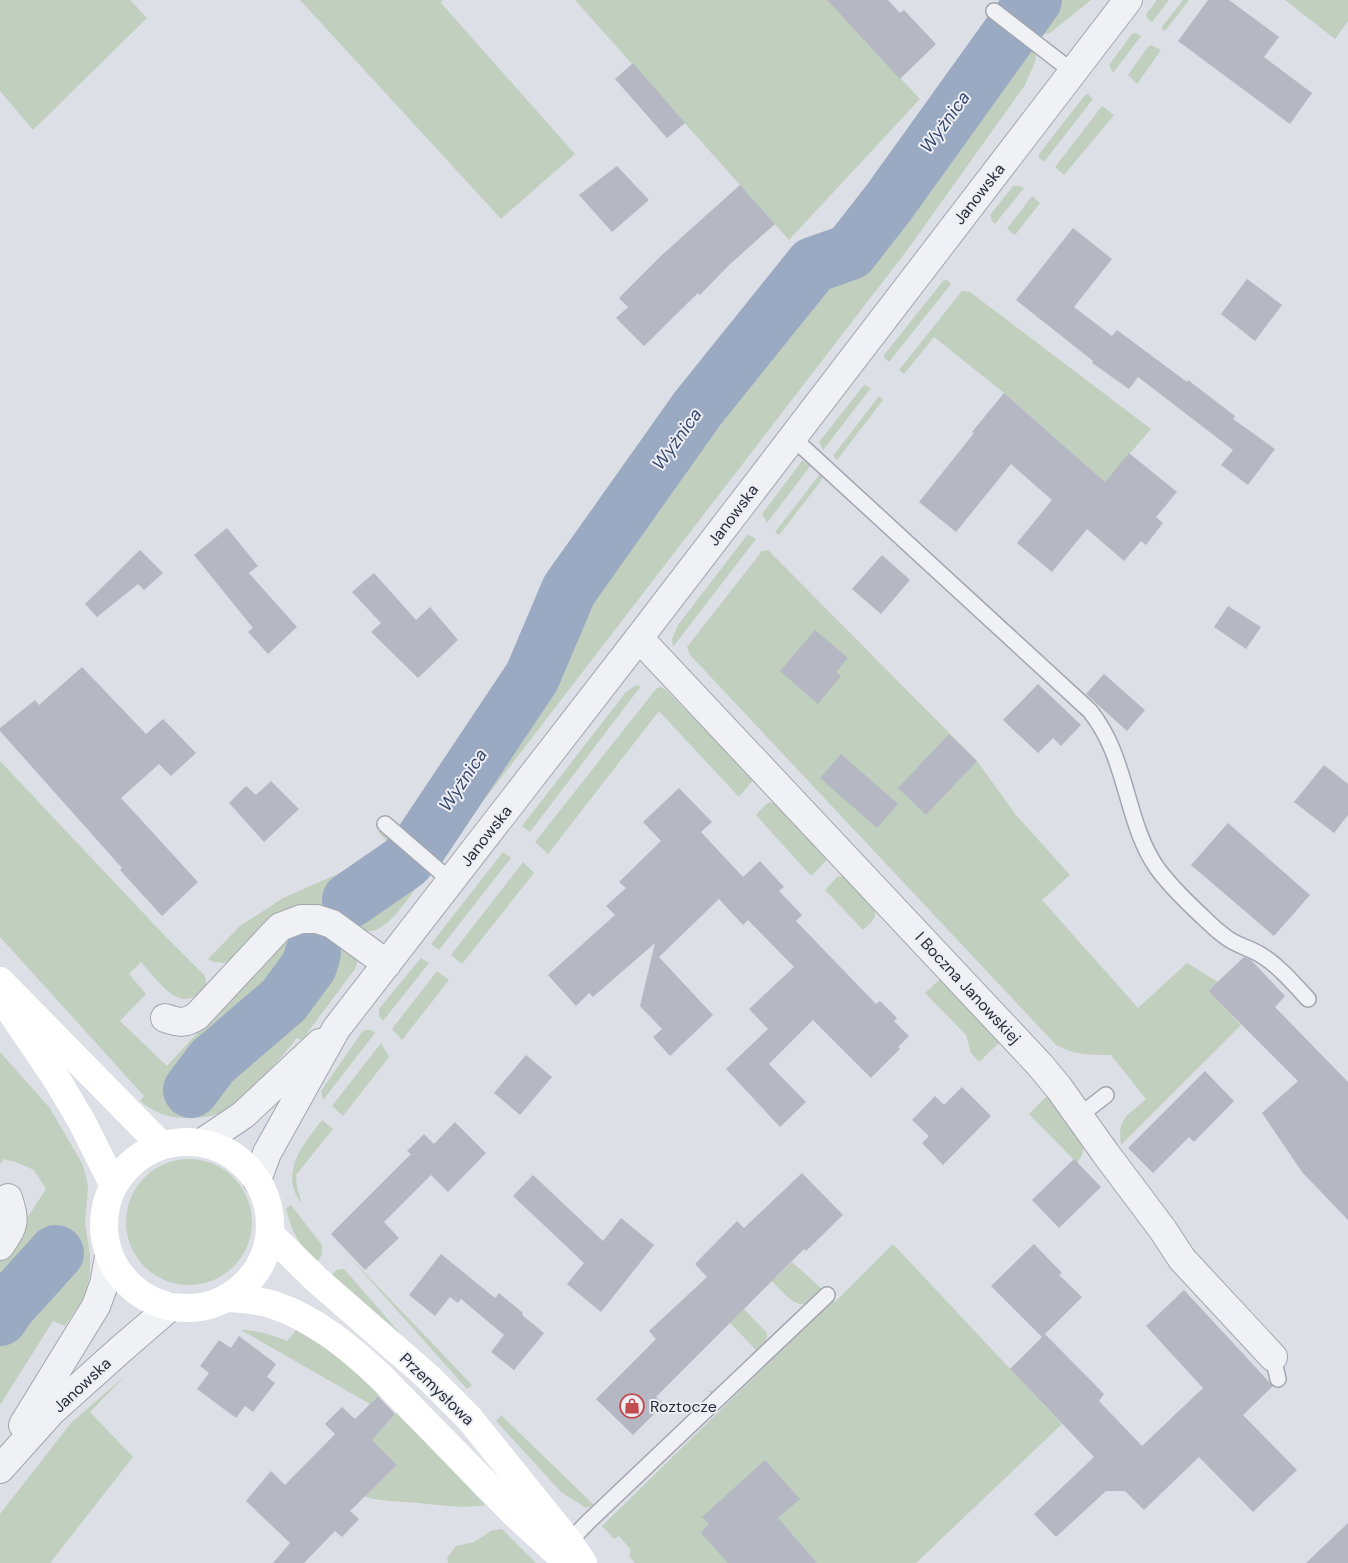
<svg xmlns="http://www.w3.org/2000/svg" width="1348" height="1563" viewBox="0 0 1348 1563" font-family="'DM Sans',sans-serif">
  <rect width="100%" height="100%" fill="#dddfe6"/>
  <g fill="#c1cfbf">
    <polygon points="0,0 130,0 147,18 33,130 0,91"/>
    <polygon points="300,0 443,0 441,3 575,154 501,219"/>
    <polygon points="575,0 827,0 920,99 789,240"/>
    <polygon points="1039,0 1091,0 1050,33 1039,35 1022,23"/>
    <polygon points="1157,0 1169,0 1152,22 1147,18 1146,14"/>
    <polygon points="1183,0 1189,0 1165,31 1161,28"/>
    <polygon points="1285,0 1348,0 1348,21 1335,39"/>
    <polygon points="1136,33 1141,36 1113,73 1109,65 1132,34"/>
    <path d="M1016,34C1044,56 1038,54 1025,85L908,249L441,856L431,855L423,846L535,677L572,593L702,409L814,268L852,255Z"/>
    <polygon points="1151,45 1161,50 1137,84 1128,75 1147,48"/>
    <polygon points="1086,94 1089,95 1093,99 1044,162 1039,158 1039,154"/>
    <polygon points="1102,106 1114,115 1064,175 1055,167"/>
    <polygon points="1013,186 1020,186 1024,188 995,224 992,221 990,215"/>
    <polygon points="1032,196 1040,203 1015,235 1007,229"/>
    <polygon points="947,280 951,284 889,362 885,359 884,355 943,281"/>
    <polygon points="962,291 970,292 1151,429 1105,482 1004,393 934,337 904,374 899,370"/>
    <polygon points="864,385 871,388 823,450 819,442"/>
    <polygon points="879,396 883,400 837,460 833,456"/>
    <polygon points="802,461 811,465 767,523 762,514"/>
    <polygon points="820,474 822,476 821,481 779,535 775,532"/>
    <polygon points="748,534 756,539 673,647 672,639 678,625"/>
    <path d="M768,550L977,761L1016,815L1070,875L1042,900L1138,1008L1187,963L1218,982L1208,991L1241,1025L1121,1145C1117,1117 1127,1117 1146,1099L1111,1055C1091,1055 1073,1055 1056,1045L690,655L687,647L762,551Z"/>
    <polygon points="636,685 641,686 530,832 522,826 626,692"/>
    <polygon points="661,687 665,689 751,777 753,780 739,797 659,711 548,854 535,842 656,689"/>
    <path d="M0,761L166,937L204,975L206,980V990C200,994 192,999 184,999C170,999 150,972 141,962L129,974L146,994L120,1021L167,1066L288,934L315,928L358,960L355,969L302,1040L297,1038C279,1060 243,1105 217,1114C207,1118 196,1118 186,1118C169,1118 153,1112 140,1101L144,1096L0,937Z"/>
    <polygon points="770,802 774,803 825,857 826,861 811,876 756,815 766,804"/>
    <path d="M380,830L426,874C414,889 387,936 366,931C357,929 346,921 338,916L224,963L214,962L208,959L240,926L283,898L395,849L378,832Z"/>
    <polygon points="503,852 511,858 439,950 431,944"/>
    <polygon points="523,862 534,873 462,964 451,955"/>
    <path d="M844,876L874,907C879,918 870,923 863,930L825,890L837,877Z"/>
    <polygon points="421,958 429,963 383,1021 379,1016 379,1009"/>
    <polygon points="437,971 449,980 402,1040 392,1029"/>
    <polygon points="940,979 1000,1042 979,1062 971,1053 966,1035 925,993"/>
    <polygon points="366,1030 370,1030 375,1033 323,1100 321,1091 362,1032"/>
    <polygon points="381,1043 389,1057 343,1116 332,1106"/>
    <polygon points="0,1052 49,1107 82,1163 86,1176 88,1187 85,1223 90,1255 90,1274 85,1296 65,1326 53,1321 0,1405 0,1260 46,1189 34,1170 16,1162 4,1159 0,1164"/>
    <polygon points="1048,1095 1084,1145 1082,1155 1077,1163 1029,1114"/>
    <path d="M322,1120L333,1129L296,1175L297,1187L302,1204C278,1173 303,1145 322,1120Z"/>
    <circle cx="189" cy="1222" r="63"/>
    <path d="M291,1205L322,1245V1255L317,1262C299,1245 292,1233 286,1208Z"/>
    <polygon points="893,1244 1062,1424 916,1563 635,1563 629,1556 631,1550 619,1536 614,1539 602,1526 833,1300 835,1302"/>
    <polygon points="345,1252 472,1385 467,1389"/>
    <path d="M792,1262L822,1289C817,1294 812,1300 807,1303C796,1310 779,1288 772,1281Z"/>
    <polygon points="344,1269 399,1332 397,1334 332,1275 336,1270"/>
    <polygon points="744,1309 767,1333 766,1343 713,1394 706,1390 715,1391 756,1350 730,1323"/>
    <path d="M241,1330C258,1330 272,1335 287,1341L296,1330L329,1350L351,1368L379,1395L370,1404Z"/>
    <polygon points="125,1376 90,1412 133,1457 50,1563 0,1563 0,1514 71,1423"/>
    <path d="M397,1412L485,1505C462,1509 441,1505 418,1503C399,1501 379,1502 360,1495L371,1490L397,1465L372,1440Z"/>
    <polygon points="501,1415 594,1505 586,1508 561,1492 496,1421"/>
    <polygon points="502,1529 536,1563 448,1563 447,1558 456,1546 474,1542 491,1531"/>
  </g>
  <g fill="none" stroke-linecap="round" stroke-linejoin="round">
    <g stroke="#9baac3" stroke-width="56">
      <polyline points="350,900 405,862 420,845 532,677 569,590 698,408 813,265 850,252 889,202 1034,0"/>
      <polyline points="191,1090 212,1062 284,1000 309,966 313,953"/>
      <polyline points="0,1318 8,1306 56,1253"/>
    </g>
  </g>
  <g fill="#b5b8c2">
    <polygon points="827,0 888,0 900,13 904,10 936,44 900,79"/>
    <polygon points="1208,0 1229,0 1279,37 1264,57 1312,93 1290,124 1178,41"/>
    <polygon points="633,63 685,123 667,138 615,79"/>
    <polygon points="617,166 649,200 612,232 579,195"/>
    <polygon points="740,185 775,224 728,266 700,295 698,293 644,346 616,318 628,307 619,298 663,254"/>
    <polygon points="1073,228 1112,259 1074,307 1112,336 1117,330 1187,382 1188,380 1235,416 1233,419 1275,449 1248,485 1221,465 1233,450 1138,377 1129,389 1092,363 1093,361 1016,300"/>
    <polygon points="1247,279 1282,305 1255,341 1221,314"/>
    <polygon points="1004,393 1105,482 1129,453 1177,492 1156,517 1163,523 1146,545 1141,541 1124,561 1087,529 1052,572 1017,543 1052,500 1011,464 956,532 919,502 974,433 972,432"/>
    <polygon points="227,528 258,566 249,573 297,627 268,654 248,632 253,628 194,555"/>
    <polygon points="140,550 163,573 144,590 138,584 97,617 85,604"/>
    <polygon points="882,555 910,580 881,614 852,589"/>
    <polygon points="374,573 416,620 430,607 458,640 418,678 371,632 381,623 352,592"/>
    <polygon points="1228,606 1261,627 1246,649 1214,627"/>
    <polygon points="815,630 848,658 836,672 841,676 818,704 780,671"/>
    <polygon points="82,667 146,734 163,719 196,753 171,776 159,764 121,798 198,882 162,916 120,870 122,868 0,731 0,728 35,700 39,705"/>
    <polygon points="1104,674 1145,710 1127,731 1086,694"/>
    <polygon points="1038,684 1081,725 1061,746 1053,738 1038,753 1003,720"/>
    <polygon points="949,734 977,761 926,815 898,788"/>
    <polygon points="841,754 898,804 877,828 820,778"/>
    <polygon points="1324,765 1348,784 1348,815 1334,833 1294,802"/>
    <polygon points="271,781 299,809 264,842 229,803 246,786 256,795"/>
    <polygon points="679,788 712,822 701,832 743,877 760,861 784,887 779,891 802,915 796,921 876,1004 880,1001 897,1018 894,1021 909,1036 898,1047 900,1049 871,1078 813,1020 769,1064 806,1102 780,1127 726,1069 768,1029 749,1009 794,967 748,920 743,925 719,899 659,957 713,1015 670,1056 653,1037 662,1029 640,1006 655,943 593,997 589,993 576,1006 548,975 615,915 606,906 626,888 619,882 661,841 643,822"/>
    <polygon points="1228,823 1310,895 1274,936 1191,865"/>
    <polygon points="1244,957 1251,960 1285,996 1275,1007 1348,1082 1348,1220 1302,1172 1262,1113 1298,1081 1208,991"/>
    <polygon points="526,1055 552,1077 520,1115 494,1093"/>
    <polygon points="1205,1071 1234,1101 1194,1142 1189,1137 1153,1173 1128,1148"/>
    <polygon points="962,1087 991,1116 943,1165 922,1143 929,1136 912,1120 935,1096 944,1105"/>
    <polygon points="455,1122 486,1153 448,1192 431,1175 384,1222 399,1238 365,1270 331,1234 411,1154 407,1151 424,1134 434,1144"/>
    <polygon points="1074,1159 1101,1187 1059,1228 1032,1200"/>
    <polygon points="802,1173 843,1215 806,1251 804,1249 656,1397 664,1404 633,1435 596,1399 656,1339 649,1331 707,1277 695,1264 737,1221 744,1228"/>
    <polygon points="533,1175 603,1241 621,1218 654,1245 601,1312 567,1284 584,1263 513,1196"/>
    <polygon points="1034,1244 1062,1273 1059,1275 1082,1297 1045,1334 1104,1394 1099,1401 1142,1446 1203,1388 1146,1326 1184,1290 1273,1386 1243,1415 1297,1470 1253,1512 1199,1457 1144,1510 1125,1491 1106,1491 1056,1537 1034,1514 1094,1457 1010,1369 1042,1337 991,1286"/>
    <polygon points="441,1254 495,1298 499,1293 523,1313 522,1315 544,1333 514,1370 491,1352 504,1335 461,1299 458,1303 450,1297 435,1316 409,1295"/>
    <polygon points="239,1336 276,1364 267,1377 275,1383 253,1412 245,1406 236,1418 197,1389 209,1373 200,1366 219,1340 231,1348"/>
    <polygon points="378,1396 395,1414 372,1440 397,1465 350,1511 359,1519 342,1537 335,1531 304,1563 273,1563 290,1543 246,1501 271,1471 285,1485 335,1434 325,1424 342,1407 355,1419"/>
    <polygon points="765,1460 800,1499 778,1518 817,1563 728,1563 701,1533 709,1524 702,1517"/>
    <polygon points="1348,1523 1348,1563 1306,1563"/>
  </g>
  <g fill="none" stroke-linecap="round" stroke-linejoin="round">
    <g stroke="#a3a6af" stroke-width="18">
      <g id="service">
        <polyline points="994,11 1073,72"/>
        <path d="M793,438L1090,711C1128,758 1125,822 1157,868C1172,888 1189,904 1207,921C1213,927 1220,933 1227,938C1238,946 1250,948 1261,955C1279,966 1294,984 1308,999"/>
        <polyline points="385,824 451,881"/>
        <polyline points="1079,1116 1106,1095"/>
        <polyline points="1273,1357 1278,1379"/>
        <polyline points="569,1542 587,1523 827,1295"/>
      </g>
    </g>
    <g stroke="#a3a6af" stroke-width="30">
      <g id="minor">
        <polyline points="639,638 1040,1065 1059,1088 1106,1154 1163,1230 1182,1259 1273,1357"/>
        <path d="M165,1018C180,1023 184,1024 197,1016L280,927L301,919H317L332,924L387,964"/>
        <path d="M0,1246C14,1225 16,1223 8,1198"/>
      </g>
    </g>
    <g stroke="#a3a6af" stroke-width="30">
      <g id="tertiary">
        <polyline points="203,1142 243,1115 320,1043"/>
        <polyline points="257,1180 267,1153 336,1029 639,638 1128,0"/>
        <polyline points="23,1425 96,1306 104,1284 109,1257"/>
        <polyline points="0,1469 52,1411 120,1350 170,1307"/>
      </g>
    </g>
    <use href="#service" stroke="#eff1f4" stroke-width="15"/>
    <use href="#minor" stroke="#eff1f4" stroke-width="28"/>
    <use href="#tertiary" stroke="#eff1f4" stroke-width="28"/>
    <g stroke="#fff" stroke-width="28">
      <polyline points="0,981 161,1145"/>
      <polyline points="7,1006 56,1078 82,1122 113,1184"/>
      <circle cx="187" cy="1225" r="83"/>
      <polyline points="270,1234 317,1280 428,1377 469,1418 569,1542 583,1563"/>
      <path d="M228,1298C243,1299 260,1300 274,1305C315,1319 349,1347 380,1376L515,1514L568,1563"/>
    </g>
  </g>
  <defs>
    <g id="shop-ring" transform="scale(1.25)"><circle r="9.5" fill="#eceef3" stroke="#c14b50" stroke-width="1.5"/><path d="M-5-2.5h2.3a2.7 3.5 0 0 1 5.4 0H5L5.5 6h-11ZM-1.5-2.5h3a1.5 2.3 0 0 0-3 0Z" fill="#c14b50"/></g>
  </defs>
  <g fill-rule="evenodd">
    <use href="#shop-ring" x="632" y="1406"/>
  </g>
  <g text-anchor="middle" dominant-baseline="central" stroke-width="4" stroke-linejoin="round" paint-order="stroke">
    <g font-size="16" fill="#282d3b" stroke="#eceef3">
      <text transform="translate(979 194) rotate(-52)">Janowska</text>
      <text transform="translate(733 515) rotate(-53)">Janowska</text>
      <text transform="translate(486 836) rotate(-52)">Janowska</text>
      <text transform="translate(968 988) rotate(47)">I Boczna Janowskiej</text>
      <text transform="translate(82 1385) rotate(-43)">Janowska</text>
      <text transform="translate(437 1389) rotate(44)">Przemysłowa</text>
    </g>
    <g font-size="16" fill="#282d3b" stroke="#eceef3" text-anchor="start">
      <text x="650" y="1406">Roztocze</text>
    </g>
    <g font-size="18" font-style="italic" fill="#36476b" stroke="#eceef3">
      <text transform="translate(945 122) rotate(-54)">Wyżnica</text>
      <text transform="translate(677 439) rotate(-54)">Wyżnica</text>
      <text transform="translate(463 780) rotate(-56)">Wyżnica</text>
    </g>
  </g>
</svg>
